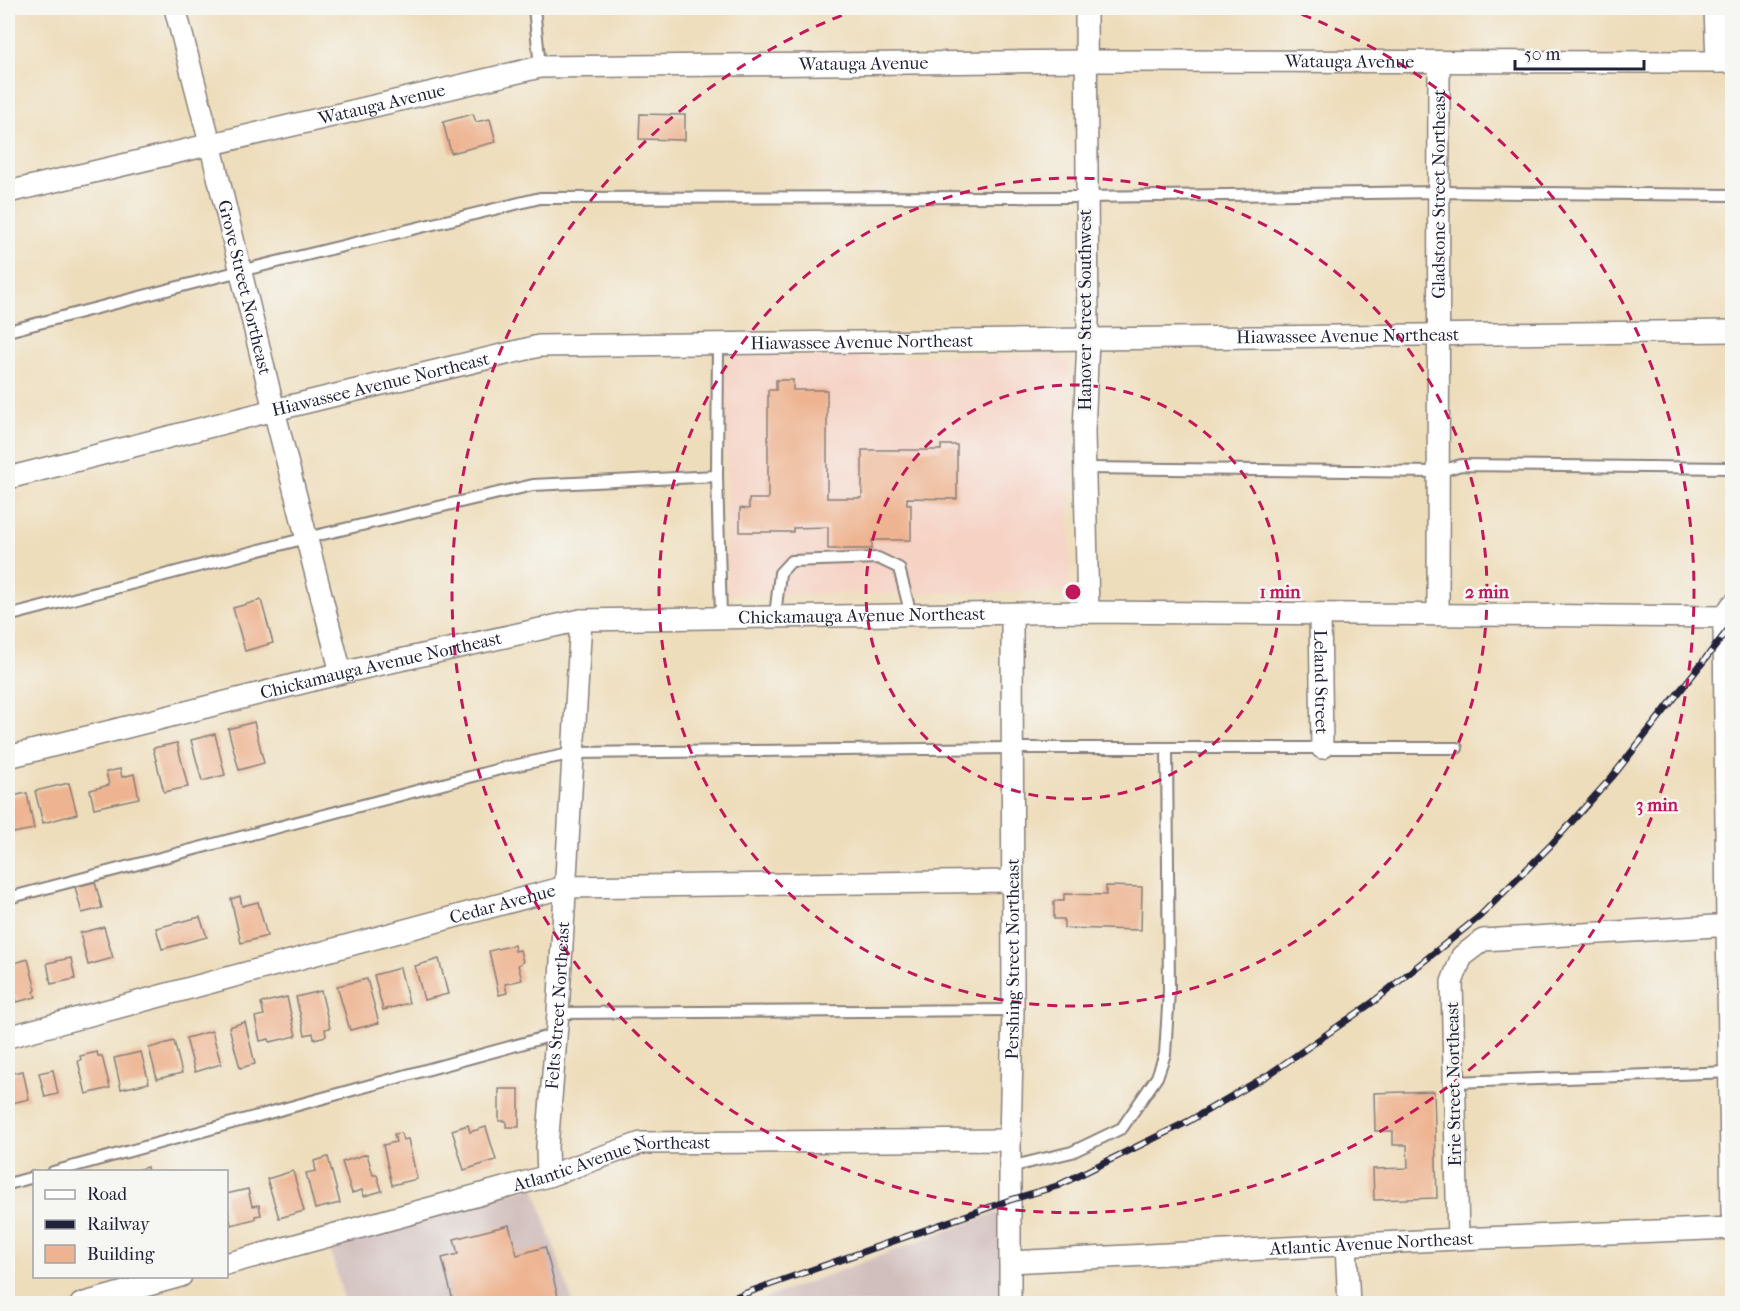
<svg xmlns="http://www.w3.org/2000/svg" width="1740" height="1311" viewBox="0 0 1740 1311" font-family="'IM FELL French Canon',serif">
  <rect width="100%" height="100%" fill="#f6f6f2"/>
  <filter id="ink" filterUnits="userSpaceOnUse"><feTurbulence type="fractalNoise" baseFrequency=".0167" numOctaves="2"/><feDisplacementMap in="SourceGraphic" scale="12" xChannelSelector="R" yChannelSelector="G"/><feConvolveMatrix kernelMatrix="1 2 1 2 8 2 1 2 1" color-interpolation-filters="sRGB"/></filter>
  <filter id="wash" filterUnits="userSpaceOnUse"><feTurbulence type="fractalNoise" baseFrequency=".008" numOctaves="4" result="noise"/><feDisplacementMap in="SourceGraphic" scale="24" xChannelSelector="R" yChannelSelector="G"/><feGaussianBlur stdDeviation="1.35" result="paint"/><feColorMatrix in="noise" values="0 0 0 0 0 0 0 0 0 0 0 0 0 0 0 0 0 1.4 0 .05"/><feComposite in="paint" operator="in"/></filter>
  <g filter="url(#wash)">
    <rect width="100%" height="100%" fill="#edb"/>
    <polygon fill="#f6d2c4" points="1058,355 1069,365 1070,592 727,594 725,365 734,357"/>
    <g fill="#d1bfbe">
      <polygon points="534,1187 573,1303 345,1303 328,1242"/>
      <polygon points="1003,1210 1002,1303 753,1303"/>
    </g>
    <g id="blocks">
      <g fill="#eeb491">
        <polygon points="473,114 476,122 490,119 496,142 451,153 443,122"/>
        <polygon points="640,114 685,115 685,140 639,139"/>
        <polygon points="776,380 793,380 793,390 827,390 827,498 862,498 862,450 941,450 941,445 957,445 957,499 907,498 907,504 911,504 911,540 872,540 872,549 828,549 828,527 793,528 793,532 740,532 740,508 749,509 749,499 768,499 768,390 776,390"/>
        <polygon points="261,600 273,643 245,651 233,608"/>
        <polygon points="254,722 264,763 239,770 228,729"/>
        <polygon points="215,734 225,775 202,781 191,740"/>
        <polygon points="177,743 188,787 164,792 153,748"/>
        <polygon points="120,769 122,777 134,774 139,798 94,808 90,790 109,785 106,772"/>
        <polygon points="69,783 77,814 43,823 35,791"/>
        <polygon points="27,793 34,829 8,834 8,797"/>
        <polygon points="95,882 102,908 82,913 75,887"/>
        <polygon points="1106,886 1142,887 1141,930 1064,928 1064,919 1054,919 1054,901 1064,901 1064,894 1106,895"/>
        <polygon points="240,896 242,906 258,902 267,936 241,943 231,899"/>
        <polygon points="200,917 207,937 162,949 156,928"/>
        <polygon points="104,927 113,958 88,965 80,933"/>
        <polygon points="514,945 515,951 520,950 523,962 518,965 522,980 505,984 507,993 499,995 489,951"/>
        <polygon points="71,958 75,979 51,984 47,963"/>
        <polygon points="28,959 36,990 34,992 36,997 17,1002 15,995 12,996 8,981 8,965"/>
        <polygon points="439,959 448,994 424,1000 415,966"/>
        <polygon points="400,968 409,1003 383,1010 374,975"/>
        <polygon points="367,979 379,1023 350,1030 337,986"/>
        <polygon points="321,991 330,1028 325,1029 326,1036 314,1039 313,1033 305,1035 296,997"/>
        <polygon points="287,997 296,1036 270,1042 269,1039 260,1041 255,1017 264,1015 261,1003"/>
        <polygon points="245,1022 255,1064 240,1068 229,1027"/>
        <polygon points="212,1031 221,1064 195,1072 186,1038"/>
        <polygon points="174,1041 182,1073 157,1079 149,1048"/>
        <polygon points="97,1052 98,1056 102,1056 110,1088 86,1094 78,1061 81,1060 80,1056"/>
        <polygon points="141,1052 149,1083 121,1089 114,1058"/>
        <polygon points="53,1070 58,1094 45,1097 39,1073"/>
        <polygon points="23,1071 29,1099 8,1104 8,1074"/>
        <polygon points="499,1089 519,1089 519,1127 506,1127 506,1121 499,1121"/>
        <polygon points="1434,1091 1437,1198 1374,1200 1373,1169 1408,1168 1407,1145 1393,1145 1393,1131 1375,1131 1374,1093"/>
        <polygon points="468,1125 470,1132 486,1127 496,1160 464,1170 452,1130"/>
        <polygon points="401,1133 403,1140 408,1139 417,1179 392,1185 383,1145 396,1142 394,1134"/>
        <polygon points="367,1154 373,1175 377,1175 382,1191 364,1196 362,1190 352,1193 342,1162"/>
        <polygon points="328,1157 340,1203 315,1209 306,1173 316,1171 314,1161"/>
        <polygon points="147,1167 148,1172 133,1172 133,1171"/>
        <polygon points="293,1171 304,1211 279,1218 267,1179"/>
        <polygon points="248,1189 252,1206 259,1205 261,1215 255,1216 255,1219 231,1225 226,1204 226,1194"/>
        <polygon points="509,1225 517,1255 545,1247 560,1304 454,1304 442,1258 458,1254 454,1239"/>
      </g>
    </g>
  </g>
  <g filter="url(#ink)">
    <use href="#blocks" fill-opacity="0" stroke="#88807b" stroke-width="1.5"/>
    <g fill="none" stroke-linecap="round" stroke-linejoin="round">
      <g stroke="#88807b" stroke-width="14">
        <g id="lane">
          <polyline points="534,8 540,67"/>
          <polyline points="8,331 240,271 540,198 1086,197 1439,192 1732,195"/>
          <polyline points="718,345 717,476 721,616"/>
          <polyline points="1085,468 1438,472 1461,465 1732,468"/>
          <polyline points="8,616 306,538 533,485 717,476"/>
          <polyline points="775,616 780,573 791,561 878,558 899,568 911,615"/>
          <polyline points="8,898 504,768 574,753 1012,748 1457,748"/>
          <polyline points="558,1013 1013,1010"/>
          <polyline points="1454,1082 1732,1072"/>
          <polyline points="1010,1167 1072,1152 1122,1128 1157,1077 1165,1054 1169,991 1167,748"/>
          <polyline points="53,1172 557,1034"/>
          <polyline points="8,1184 34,1177"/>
        </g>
      </g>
      <g stroke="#88807b" stroke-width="24">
        <g id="street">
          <path id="s1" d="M175,8L210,143L274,410L341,673"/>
          <polyline points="1086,8 1088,339 1084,432 1088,612"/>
          <polyline points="1715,8 1717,62"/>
          <path id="s2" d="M8,192L540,67L1087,61L1732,62"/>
          <path id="s3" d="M8,478L274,410L539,346L1732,331"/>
          <polyline points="1732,605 1724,617 1727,926 1732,1214"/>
          <path id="s4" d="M1320,614L1322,748"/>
          <path id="s5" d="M1438,614L1439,62"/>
          <path id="s6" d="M8,757L341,673L581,620L1088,612L1732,617"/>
          <path id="s7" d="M8,1037L565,887L1012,881"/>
          <path id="s8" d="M548,1176L547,1147L558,1013L581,620"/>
          <polyline points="1458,1239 1452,982 1462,956 1483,940 1732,925"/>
          <polyline points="1346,1245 1349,1304"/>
          <path id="s9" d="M1010,1262L1458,1239L1732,1228"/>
          <path id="s10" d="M226,1264L548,1176L641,1143L1010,1140"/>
          <polyline points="81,1304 181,1276"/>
          <path id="s11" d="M1010,1304V1140L1013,1010L1012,614"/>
        </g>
      </g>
      <use href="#lane" stroke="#fff" stroke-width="10"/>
      <use href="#street" stroke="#fff" stroke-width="21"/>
      <g stroke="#22223b" stroke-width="7">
        <polyline id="rail" points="715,1304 1010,1200 1057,1186 1189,1121 1268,1075 1373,1002 1480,916 1550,846 1612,777 1732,625"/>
      </g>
      <use href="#rail" stroke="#f6f6f2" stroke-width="4.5" stroke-dasharray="14" stroke-linecap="butt"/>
    </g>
  </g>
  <g fill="none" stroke="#c2185b" stroke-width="3" stroke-dasharray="10 8">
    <circle cx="1073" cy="592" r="207"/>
    <circle cx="1073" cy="592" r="414"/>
    <path d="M1285 8A621 621 0 1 1 861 8"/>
  </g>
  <g text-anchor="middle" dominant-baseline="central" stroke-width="5" stroke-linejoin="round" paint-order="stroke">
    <g font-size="18" fill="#22223b" stroke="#f6f6f2">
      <text stroke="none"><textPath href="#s2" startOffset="1356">Watauga Avenue</textPath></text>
      <text stroke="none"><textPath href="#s2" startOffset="870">Watauga Avenue</textPath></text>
      <text stroke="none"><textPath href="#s2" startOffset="384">Watauga Avenue</textPath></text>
      <text stroke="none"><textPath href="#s5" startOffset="420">Gladstone Street Northeast</textPath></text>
      <text stroke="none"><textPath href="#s1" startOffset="288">Grove Street Northeast</textPath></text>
      <text transform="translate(1085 310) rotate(-90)">Hanover Street Southwest</text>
      <text stroke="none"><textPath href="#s3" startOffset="1356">Hiawassee Avenue Northeast</textPath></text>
      <text stroke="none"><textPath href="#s3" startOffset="870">Hiawassee Avenue Northeast</textPath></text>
      <text stroke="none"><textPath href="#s3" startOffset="384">Hiawassee Avenue Northeast</textPath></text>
      <text stroke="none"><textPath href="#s6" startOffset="870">Chickamauga Avenue Northeast</textPath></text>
      <text stroke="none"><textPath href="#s6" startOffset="384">Chickamauga Avenue Northeast</textPath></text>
      <text stroke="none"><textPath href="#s4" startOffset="68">Leland Street</textPath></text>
      <text stroke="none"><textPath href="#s7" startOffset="512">Cedar Avenue</textPath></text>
      <text stroke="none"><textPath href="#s11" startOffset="345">Pershing Street Northeast</textPath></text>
      <text stroke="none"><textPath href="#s8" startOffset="171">Felts Street Northeast</textPath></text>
      <text transform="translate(1454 1084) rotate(-91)">Erie Street Northeast</text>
      <text stroke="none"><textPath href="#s10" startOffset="400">Atlantic Avenue Northeast</textPath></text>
      <text stroke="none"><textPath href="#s9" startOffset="362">Atlantic Avenue Northeast</textPath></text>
    </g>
  </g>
  <circle cx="1073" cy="592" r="9" fill="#c2185b" stroke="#f6f6f2" stroke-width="3"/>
  <g font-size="18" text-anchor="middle" font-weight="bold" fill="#c2185b" stroke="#f6f6f2" stroke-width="5" stroke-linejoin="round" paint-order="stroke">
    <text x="1280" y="598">1 min</text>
    <text x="1487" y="598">2 min</text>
    <text x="1657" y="811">3 min</text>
  </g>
  <rect width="1740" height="1311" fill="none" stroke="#f6f6f2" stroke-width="30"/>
  <rect x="33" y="1170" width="195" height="108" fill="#f6f6f2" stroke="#a1a1a9" stroke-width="1.5"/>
  <rect x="45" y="1190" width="30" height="9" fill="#ffffff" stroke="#a1a1a9" stroke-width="1.5"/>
  <text x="87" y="1200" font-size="18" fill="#22223b">Road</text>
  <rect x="45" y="1220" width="30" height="9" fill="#22223b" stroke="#a1a1a9" stroke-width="1.5"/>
  <text x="87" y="1230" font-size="18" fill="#22223b">Railway</text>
  <rect x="45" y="1245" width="30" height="18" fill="#eeb491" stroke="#a1a1a9" stroke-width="1.5"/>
  <text x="87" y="1260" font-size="18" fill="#22223b">Building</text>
  <path d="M1515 60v9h129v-9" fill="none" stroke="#22223b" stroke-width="3"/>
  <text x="1524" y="60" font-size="18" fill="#22223b" stroke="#f6f6f2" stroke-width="4.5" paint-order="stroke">50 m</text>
</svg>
